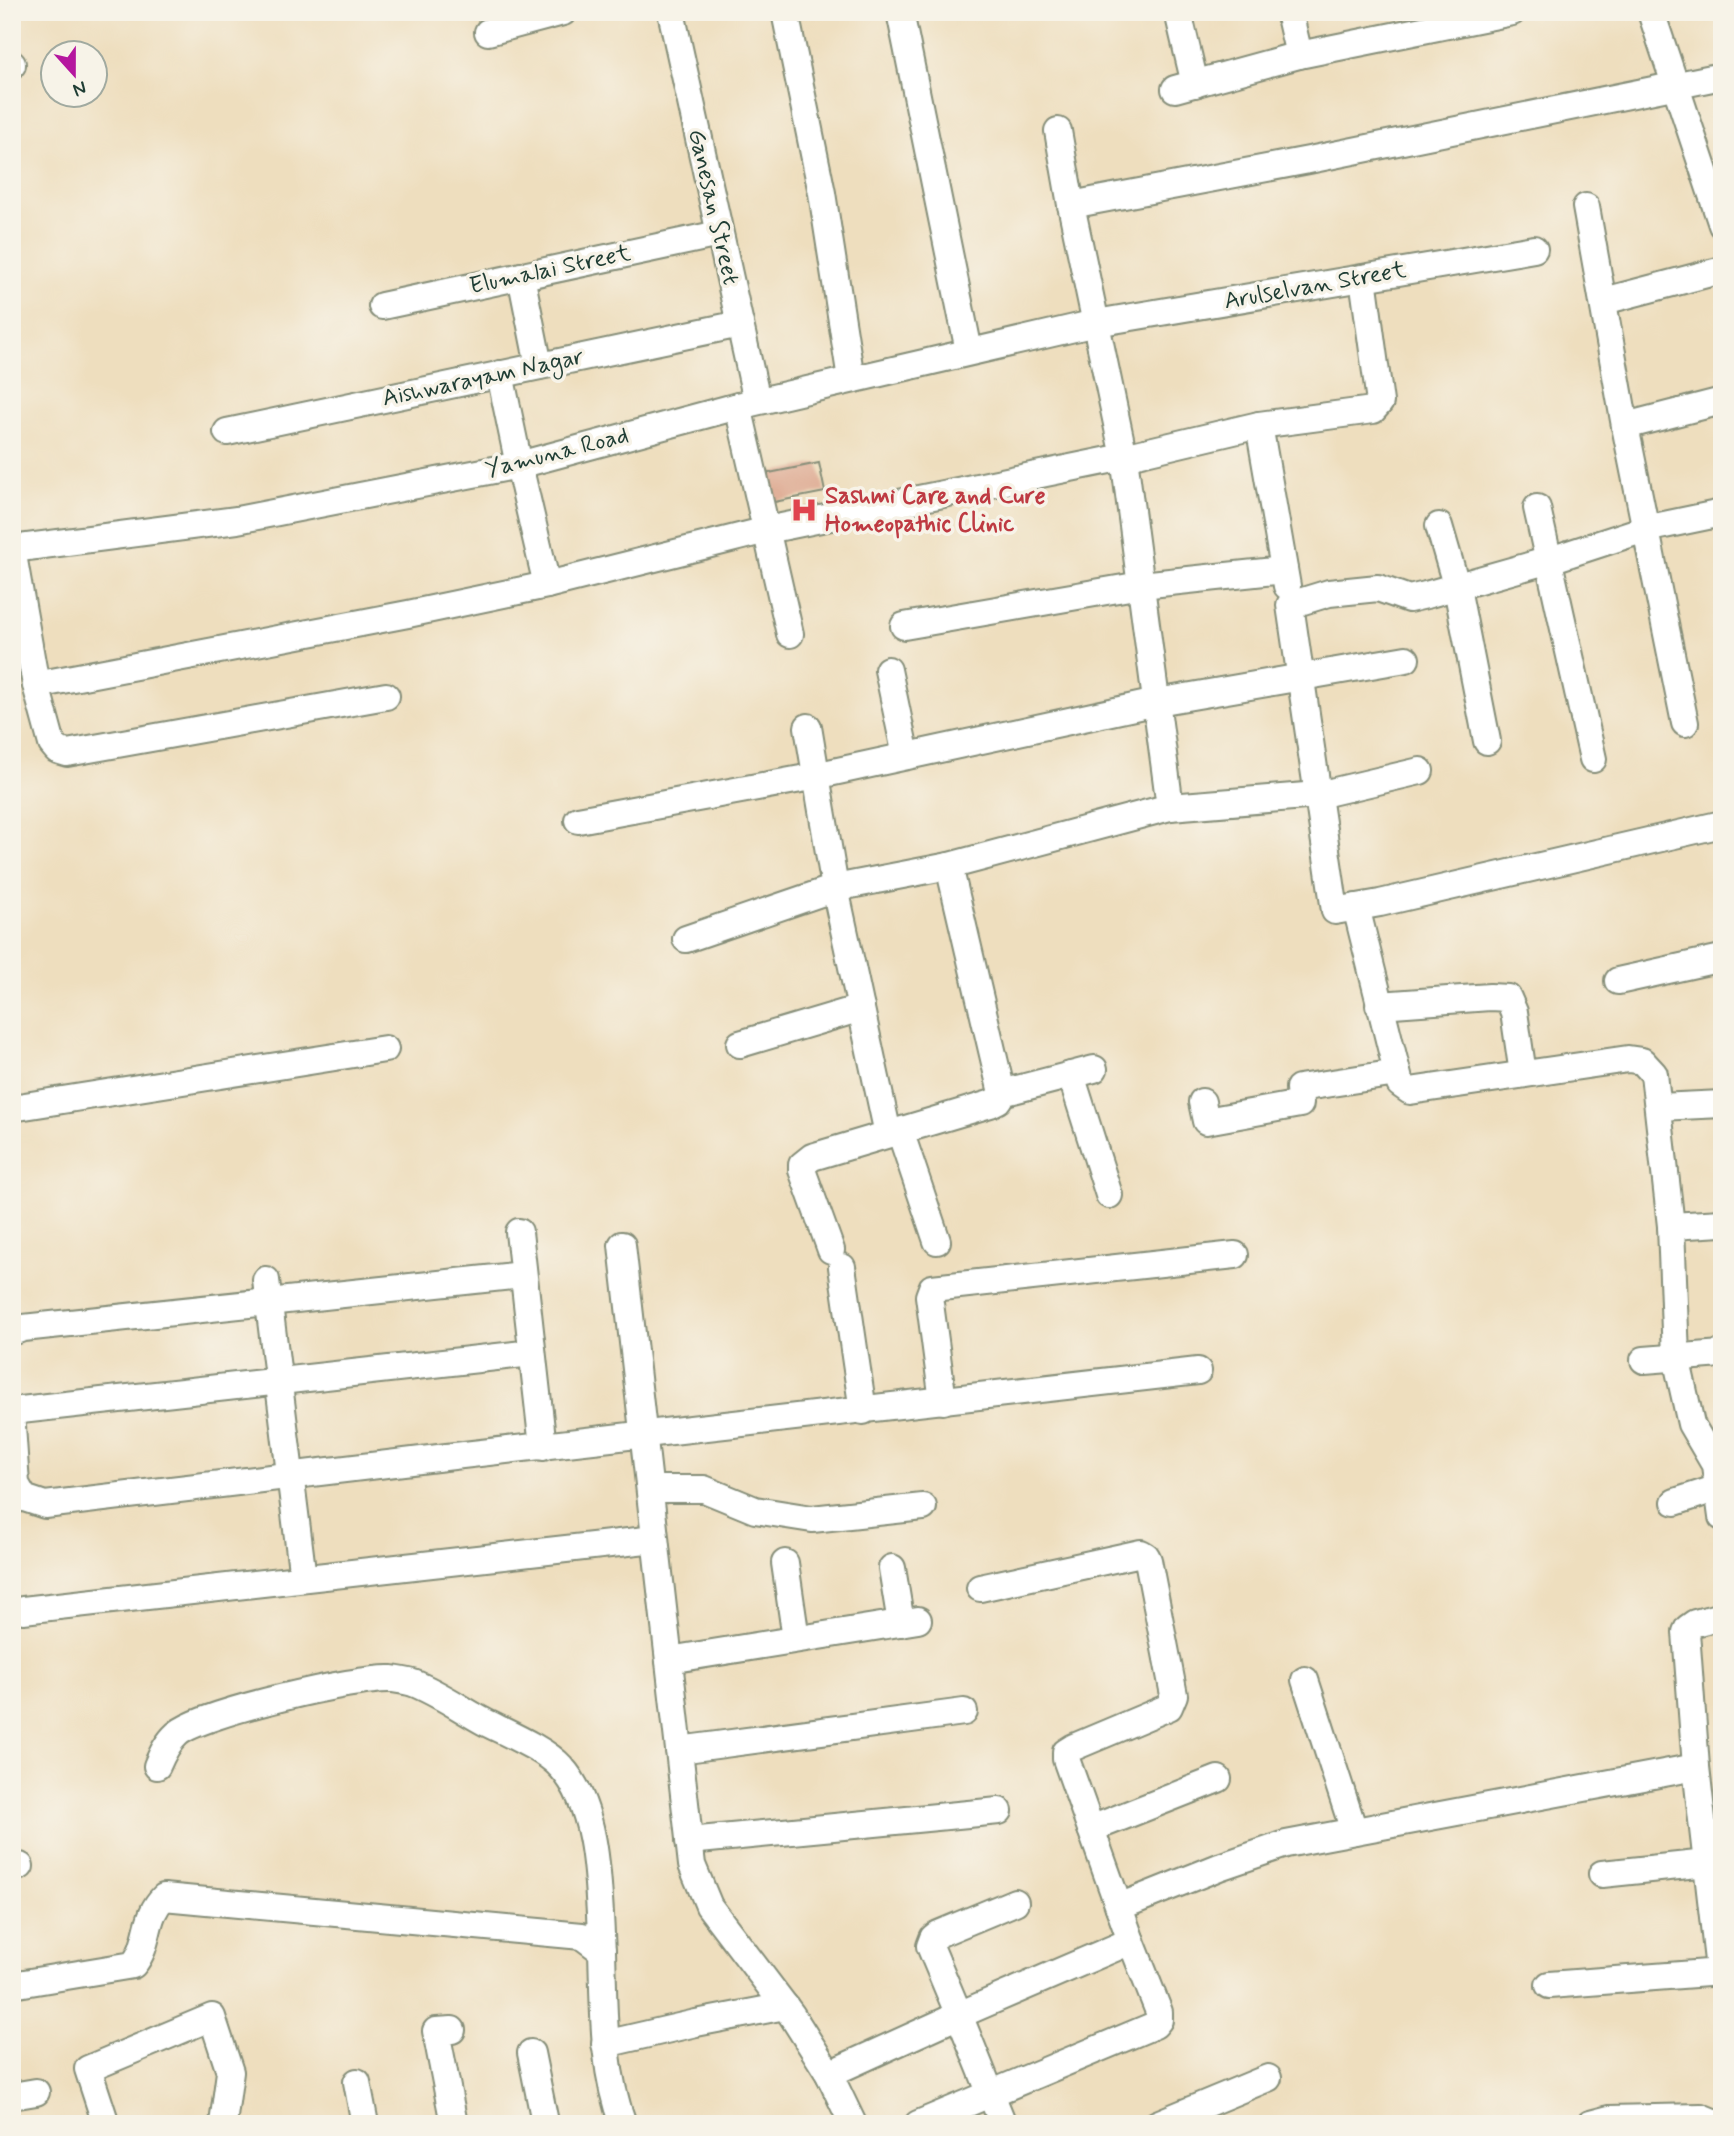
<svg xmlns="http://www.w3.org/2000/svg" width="1734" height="2136" viewBox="0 0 1734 2136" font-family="Mynerve,sans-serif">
  <rect width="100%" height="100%" fill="#f7f3e8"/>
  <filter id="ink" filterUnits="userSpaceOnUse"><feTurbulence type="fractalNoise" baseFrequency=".0143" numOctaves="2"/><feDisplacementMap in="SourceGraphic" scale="14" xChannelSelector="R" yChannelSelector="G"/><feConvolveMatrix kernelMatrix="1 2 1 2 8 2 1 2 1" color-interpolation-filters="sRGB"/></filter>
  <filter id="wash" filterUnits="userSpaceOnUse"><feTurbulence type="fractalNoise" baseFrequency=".00686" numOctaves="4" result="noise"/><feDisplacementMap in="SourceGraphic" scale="28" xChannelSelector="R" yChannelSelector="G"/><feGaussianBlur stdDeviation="1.57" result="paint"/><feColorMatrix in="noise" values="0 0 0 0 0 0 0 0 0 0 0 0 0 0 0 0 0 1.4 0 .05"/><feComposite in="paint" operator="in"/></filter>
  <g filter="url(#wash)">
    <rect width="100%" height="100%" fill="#eedebe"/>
    <g id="blocks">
      <polygon fill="#e0b099" points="819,463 825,492 769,503 764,474"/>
    </g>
  </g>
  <g filter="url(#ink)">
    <use href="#blocks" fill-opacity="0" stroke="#868e79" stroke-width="2"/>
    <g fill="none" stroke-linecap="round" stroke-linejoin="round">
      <g stroke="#868e79" stroke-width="30">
        <g id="minor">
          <polyline points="671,12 757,401"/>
          <polyline points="785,12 822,193 851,379"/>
          <polyline points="900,12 969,351"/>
          <polyline points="1178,12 1195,84"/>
          <polyline points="1289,12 1299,55"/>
          <polyline points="1651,12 1722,225"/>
          <polyline points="488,32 563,12"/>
          <polyline points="12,64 12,65"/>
          <polyline points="1175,89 1299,55 1512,12"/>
          <polyline points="1058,131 1071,205"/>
          <polyline points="1586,207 1625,426 1685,723"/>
          <polyline points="521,276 539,366"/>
          <polyline points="1604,301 1722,270"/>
          <polyline points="382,306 719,234"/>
          <polyline points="500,374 519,465 547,585"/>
          <polyline points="738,406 790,634"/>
          <polyline points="1259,425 1287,586"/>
          <polyline points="1625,426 1722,401"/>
          <polyline points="227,432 740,324"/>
          <polyline points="1537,508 1593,759"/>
          <polyline points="1722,513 1645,529 1550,560 1426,595 1409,599 1378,588 1329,593 1290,605 1335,911 1380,903 1722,824"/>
          <polyline points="1439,526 1457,588 1487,741"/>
          <polyline points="12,549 36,685 408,614 547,585 767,530 1124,457 1259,425 1373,410 1380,402 1363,278"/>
          <polyline points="12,549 237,520 519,465 738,406 1096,323 1534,249"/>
          <polyline points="904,626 1141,585 1284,570"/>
          <polyline points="888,670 906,756"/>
          <polyline points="36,685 52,744 57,750 67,753 386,696"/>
          <polyline points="808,727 835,888 888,1134"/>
          <polyline points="1170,807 1124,457 1071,205 1309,160 1722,76"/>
          <polyline points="578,820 801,779 1157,702 1406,659"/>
          <polyline points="1356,907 1400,1084 1410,1091 1628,1059 1642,1061 1654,1074 1671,1226 1676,1357 1691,1424 1715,1465 1722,1517"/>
          <polyline points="686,939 835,888 949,866 1170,807 1318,795 1420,771"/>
          <polyline points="1618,981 1722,958"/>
          <polyline points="1379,1005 1490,997 1508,998 1514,1012 1523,1074"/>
          <polyline points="740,1044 861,1008"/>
          <polyline points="1071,1075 1109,1195"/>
          <polyline points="1002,1093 1094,1069"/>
          <polyline points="1202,1102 1206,1121 1300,1104 1299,1088 1397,1073"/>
          <polyline points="1659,1107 1722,1104"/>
          <polyline points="12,1108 385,1049"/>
          <polyline points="900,1131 937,1241"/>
          <polyline points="1671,1226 1722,1223"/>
          <polyline points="519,1232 543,1447"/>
          <polyline points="622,1245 692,1865 709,1906 791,2014 829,2074 853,2124"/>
          <polyline points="831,1250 802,1170 802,1165 812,1157 990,1104 998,1100 1002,1093 949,866"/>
          <polyline points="842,1267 863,1411"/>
          <polyline points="266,1280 303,1578"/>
          <polyline points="12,1332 23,1328 523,1275"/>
          <polyline points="1644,1360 1722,1354"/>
          <polyline points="943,1401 929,1296 932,1288 1235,1255"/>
          <polyline points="12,1411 532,1353"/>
          <path d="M12,1426L16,1484L24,1498L45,1505C429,1457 813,1416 1198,1371"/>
          <polyline points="650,1489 704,1489 755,1510 812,1519 923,1507"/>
          <polyline points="1675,1502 1718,1488"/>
          <polyline points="785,1563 796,1639"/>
          <polyline points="892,1568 901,1623"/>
          <polyline points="23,1610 655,1539"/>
          <polyline points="1722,1616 1695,1623 1688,1628 1686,1632 1696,1767 1718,1961 1722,1973"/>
          <polyline points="669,1660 918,1620"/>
          <polyline points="1305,1680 1354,1831"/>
          <polyline points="679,1750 964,1712"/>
          <path d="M157,1766C162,1754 167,1743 177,1734C201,1713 358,1677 392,1679C398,1680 407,1681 413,1683C437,1692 461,1709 483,1721C506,1733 545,1749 561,1767C601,1810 598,1896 602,1951"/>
          <polyline points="1091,1829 1218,1779"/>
          <polyline points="689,1841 999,1811"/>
          <polyline points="12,1867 20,1866"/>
          <polyline points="1602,1874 1707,1863"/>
          <polyline points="1015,1902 938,1934 933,1938 930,1946 959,2015 1131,1941"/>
          <polyline points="1119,1907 1219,1867 1286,1844 1696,1767"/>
          <path d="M12,1985L133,1965C151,1944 143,1917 164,1897L582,1936L602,1951C604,2010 602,2068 623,2124"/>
          <polyline points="1549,1985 1721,1972"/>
          <polyline points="452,2030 436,2031 454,2124"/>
          <polyline points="605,2044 696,2023 785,2006"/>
          <polyline points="531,2053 545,2122"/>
          <polyline points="829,2074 959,2015 1003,2124"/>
          <polyline points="357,2082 365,2124"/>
          <polyline points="12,2096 36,2092"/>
          <polyline points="106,2124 88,2069 212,2017 230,2072 223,2124"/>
          <polyline points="918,2124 1155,2025 1159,2020 1159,2012 1131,1941 1066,1759 1066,1752 1074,1747 1169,1707 1174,1695 1148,1560 1146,1556 1141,1553 980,1588"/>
          <polyline points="1157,2124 1268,2078"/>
          <polyline points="1590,2124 1609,2119 1701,2117 1718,2124"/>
        </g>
      </g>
      <use href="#minor" stroke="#fff" stroke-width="26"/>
    </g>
  </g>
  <defs>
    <g id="hospital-bare" transform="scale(2.1)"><path d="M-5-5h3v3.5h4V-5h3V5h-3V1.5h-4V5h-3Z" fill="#e0444e" stroke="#f7f3e8" stroke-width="2.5" paint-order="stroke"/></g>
  </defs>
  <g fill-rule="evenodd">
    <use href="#hospital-bare" x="804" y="510"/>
  </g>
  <g text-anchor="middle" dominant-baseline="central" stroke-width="7" stroke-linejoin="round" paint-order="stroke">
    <g font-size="24" fill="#1f3d34" stroke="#f7f3e8">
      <text transform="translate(713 207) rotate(77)">Ganesan Street</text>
      <text transform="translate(550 270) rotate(-12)">Elumalai Street</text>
      <text transform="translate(1315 286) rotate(-10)">Arulselvan Street</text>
      <text transform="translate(483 378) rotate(-12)">Aishwarayam Nagar</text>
      <text transform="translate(557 453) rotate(-14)">Yamuna Road</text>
    </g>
    <g font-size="24" font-weight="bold" fill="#be3a42" stroke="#f7f3e8" text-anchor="start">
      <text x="825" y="496">Sashmi Care and Cure<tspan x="825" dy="28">Homeopathic Clinic</tspan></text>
    </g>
  </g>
  <rect width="1734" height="2136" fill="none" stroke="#f7f3e8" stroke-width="42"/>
  <g transform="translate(74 74) rotate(159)"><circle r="33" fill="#f7f3e8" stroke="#a1aaa0" stroke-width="2"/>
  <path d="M0-5L12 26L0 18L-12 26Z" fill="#b5179e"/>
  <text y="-10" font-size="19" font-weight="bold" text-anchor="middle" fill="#1f3d34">N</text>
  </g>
</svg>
